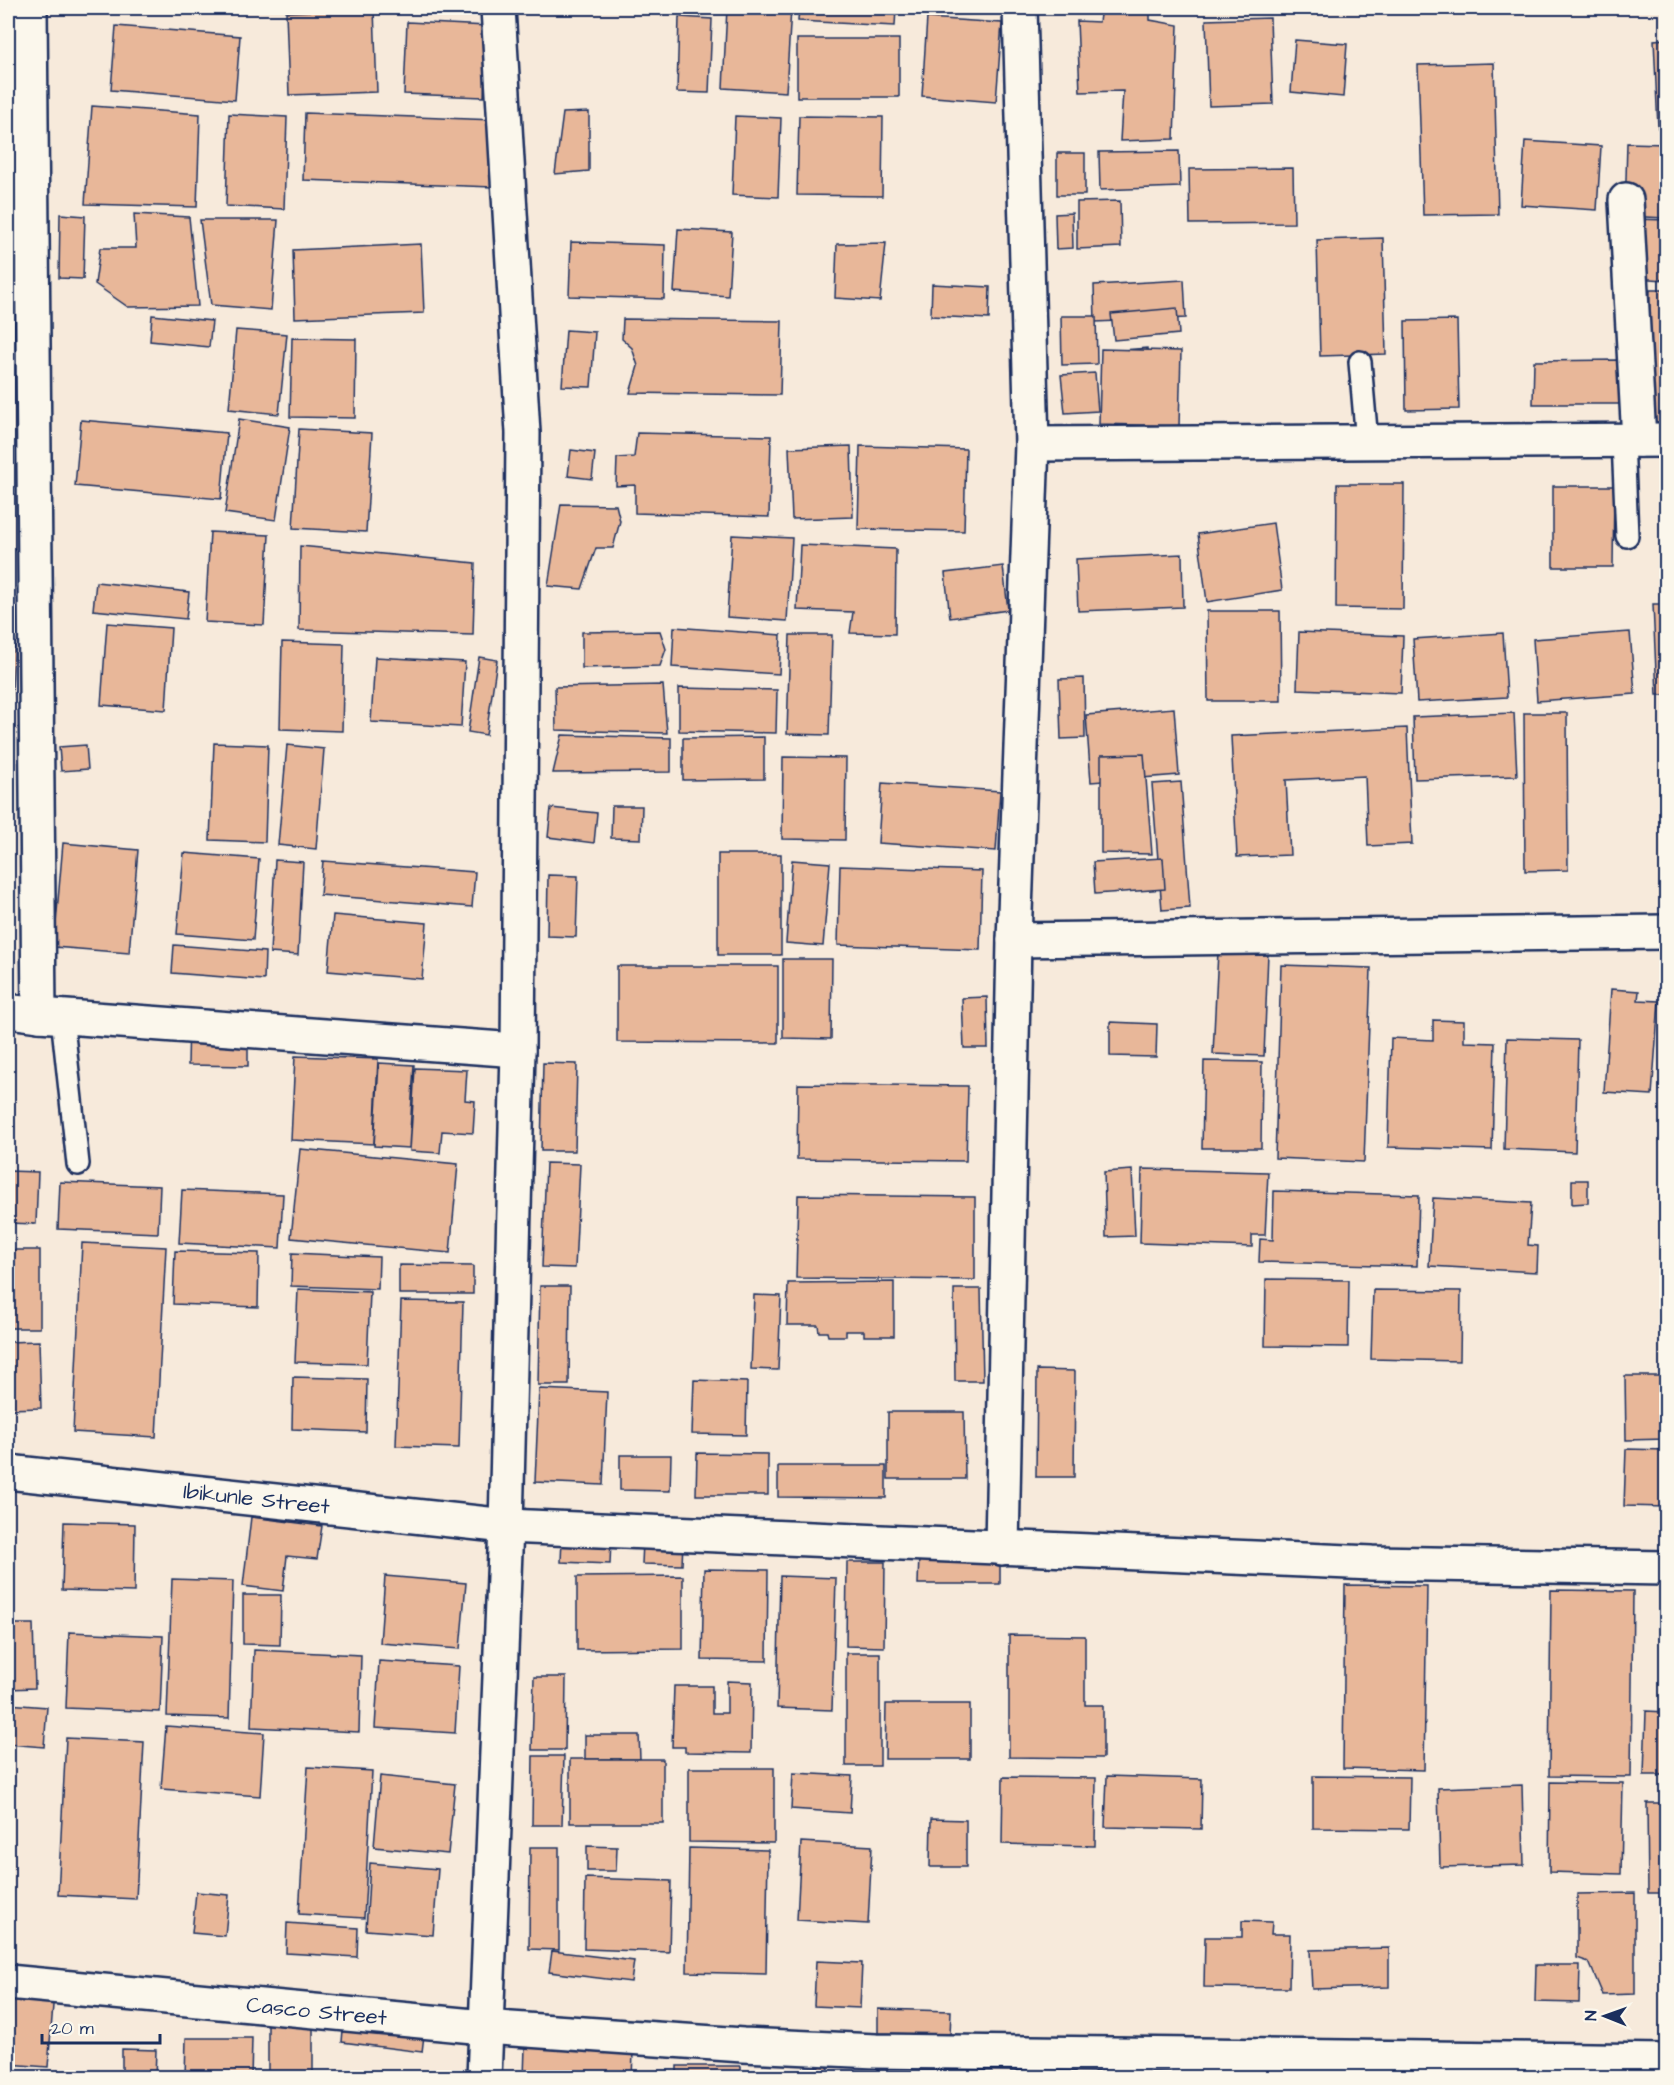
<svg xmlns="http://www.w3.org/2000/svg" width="1674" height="2085" viewBox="0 0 1674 2085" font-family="'Architects Daughter',sans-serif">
  <rect width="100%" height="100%" fill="#f7eadb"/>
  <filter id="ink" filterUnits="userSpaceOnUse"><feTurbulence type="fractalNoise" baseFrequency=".0167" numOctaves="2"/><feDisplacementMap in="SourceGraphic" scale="12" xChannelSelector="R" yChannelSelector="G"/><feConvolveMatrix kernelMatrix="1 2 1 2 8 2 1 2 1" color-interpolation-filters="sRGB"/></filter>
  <g filter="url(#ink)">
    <g fill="#e8b799" stroke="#1b2f5e" stroke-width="1.5">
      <polygon points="727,8 791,8 786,92 723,88"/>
      <polygon points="799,8 896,8 895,26 798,21"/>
      <polygon points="1101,8 1150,8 1150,20 1178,25 1174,139 1120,141 1123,91 1080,92 1077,21 1099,22"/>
      <polygon points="374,9 377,92 289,95 286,12"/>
      <polygon points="679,17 712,19 709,93 677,92"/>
      <polygon points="927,18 1002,23 996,102 922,96"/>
      <polygon points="1270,18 1273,104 1209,106 1206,20"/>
      <polygon points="407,22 487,26 484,97 404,94"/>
      <polygon points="116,26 240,36 235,100 111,90"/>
      <rect x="797" y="39" width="102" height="58"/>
      <polygon points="1666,39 1666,127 1658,128 1654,40"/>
      <polygon points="1295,40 1347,44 1343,97 1291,92"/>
      <polygon points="1494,63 1498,214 1423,215 1418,65"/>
      <polygon points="92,106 200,114 197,207 85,204"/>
      <polygon points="589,112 589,171 555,174 563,113"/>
      <polygon points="305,113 496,120 493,187 303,180"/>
      <polygon points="229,114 287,117 284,209 226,206"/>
      <polygon points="735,116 781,118 778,197 732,195"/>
      <polygon points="799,116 883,117 882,196 797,195"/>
      <polygon points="1525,141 1601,146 1597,210 1521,205"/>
      <polygon points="1627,143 1666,144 1666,218 1625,216"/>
      <polygon points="1179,151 1180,187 1100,190 1099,152"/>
      <rect x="1057" y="153" width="28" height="42"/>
      <polygon points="1293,168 1294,223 1190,224 1189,169"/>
      <polygon points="1120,201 1121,247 1077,249 1077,202"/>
      <polygon points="1072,213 1073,248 1056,249 1055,214"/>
      <polygon points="60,214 85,216 83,279 59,278"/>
      <polygon points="134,214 189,217 198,306 128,307 95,284 100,248 136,248"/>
      <polygon points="1636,219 1666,220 1666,280 1633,278"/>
      <polygon points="200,220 278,220 271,310 211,305"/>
      <polygon points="678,229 732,232 728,296 674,292"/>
      <polygon points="1383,238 1386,354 1320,356 1317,240"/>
      <polygon points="571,242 665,245 664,299 569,296"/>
      <polygon points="886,243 880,301 835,298 837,244"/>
      <polygon points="421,244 424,313 295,318 293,250"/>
      <polygon points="1184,280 1186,318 1095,322 1094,285"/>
      <polygon points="932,284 990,287 989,319 931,316"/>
      <polygon points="1650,290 1666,290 1666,424 1647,423"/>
      <polygon points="1177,308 1179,334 1114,340 1111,314"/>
      <polygon points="152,315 212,321 209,347 150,341"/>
      <polygon points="1061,316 1096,316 1097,364 1062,365"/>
      <polygon points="623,319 782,321 780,395 630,393 638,366 632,348 622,339"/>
      <polygon points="1457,320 1459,409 1406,410 1405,321"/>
      <polygon points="236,330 287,334 279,414 229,409"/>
      <polygon points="566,330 595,332 591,387 562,386"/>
      <polygon points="292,338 356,339 355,418 290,417"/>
      <polygon points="8,345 20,345 20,374 8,373"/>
      <polygon points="1147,348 1151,391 1114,394 1111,351"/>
      <polygon points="1101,349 1181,351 1179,426 1099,424"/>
      <polygon points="1618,360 1619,404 1533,404 1534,361"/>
      <polygon points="1095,373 1098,411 1065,413 1061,375"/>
      <polygon points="239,419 290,427 276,520 225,513"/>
      <polygon points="81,420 227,433 221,499 75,486"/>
      <polygon points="299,429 372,433 366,532 293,528"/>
      <polygon points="637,433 771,436 769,517 635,513 635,485 616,486 617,458 634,457"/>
      <polygon points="851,446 853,517 792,519 789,448"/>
      <polygon points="860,446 966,449 964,531 858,529"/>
      <polygon points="571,450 595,453 592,479 568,476"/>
      <polygon points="1337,484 1404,484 1403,609 1336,608"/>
      <polygon points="1553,486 1614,486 1613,567 1553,567"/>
      <polygon points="561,504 616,505 620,521 613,548 596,548 582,589 548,586"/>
      <polygon points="1273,523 1282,590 1207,602 1198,534"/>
      <polygon points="210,532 269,535 264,625 205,622"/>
      <polygon points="732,535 792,538 787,621 727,617"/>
      <polygon points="800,545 896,549 895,634 850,633 853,612 797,610"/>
      <polygon points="300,546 475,563 473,635 299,630"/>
      <polygon points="1182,554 1183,607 1078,611 1076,559"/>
      <polygon points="1003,566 1008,610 950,618 945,573"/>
      <polygon points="96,582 189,592 186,619 93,610"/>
      <polygon points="1653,604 1666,604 1666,695 1657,695"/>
      <polygon points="1207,611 1280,611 1281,701 1208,701"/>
      <polygon points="107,623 171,628 166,710 101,705"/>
      <polygon points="674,627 781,635 779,674 672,667"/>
      <polygon points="660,631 666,649 660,666 582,668 582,632"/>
      <polygon points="1299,632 1403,636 1401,693 1297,689"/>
      <polygon points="1630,632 1635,694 1537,701 1533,639"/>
      <polygon points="1503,633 1507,697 1417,702 1413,639"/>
      <polygon points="790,635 832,635 829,735 787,734"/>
      <polygon points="8,639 15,639 11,708 8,708"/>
      <polygon points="282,642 344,644 342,731 280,729"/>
      <polygon points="375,657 465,662 461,727 371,722"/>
      <polygon points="479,657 497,660 486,735 468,732"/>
      <polygon points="1084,678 1085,738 1061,739 1059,679"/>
      <polygon points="663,685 667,733 556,730 555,687"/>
      <polygon points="679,688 777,690 776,733 679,731"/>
      <polygon points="1174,708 1179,775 1091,782 1086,715"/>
      <polygon points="1514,713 1517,776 1415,779 1413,717"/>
      <polygon points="1524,713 1567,713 1568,870 1525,871"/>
      <polygon points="1407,728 1412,844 1368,846 1365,776 1286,780 1290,855 1237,857 1231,736"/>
      <polygon points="562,735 671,738 671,772 553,773"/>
      <polygon points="764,737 764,779 683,780 683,738"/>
      <polygon points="214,743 268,745 265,842 210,840"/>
      <polygon points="86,745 88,769 61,771 59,747"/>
      <polygon points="287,745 324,749 316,849 278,845"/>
      <polygon points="1144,754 1152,854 1101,853 1101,755"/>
      <polygon points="783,757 846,758 845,840 782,839"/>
      <polygon points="1181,782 1190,908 1162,910 1152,784"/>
      <polygon points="882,783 1000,791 996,851 878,843"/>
      <polygon points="612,806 642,806 641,839 611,838"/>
      <polygon points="551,808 597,813 594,843 548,837"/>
      <polygon points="63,843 138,850 129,953 54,947"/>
      <polygon points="184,853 259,859 253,940 177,934"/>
      <rect x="718" y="854" width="63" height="101"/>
      <polygon points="1163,858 1165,889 1095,894 1093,862"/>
      <polygon points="275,860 303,862 298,955 270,953"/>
      <polygon points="792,860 830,863 823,946 786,943"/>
      <polygon points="323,861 475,872 472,907 320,895"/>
      <polygon points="840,866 982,871 980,950 838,945"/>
      <polygon points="548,875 578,876 576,937 547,936"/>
      <polygon points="333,915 427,923 422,979 328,971"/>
      <polygon points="174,945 265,952 264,980 172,973"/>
      <polygon points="1218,951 1268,953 1264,1056 1213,1054"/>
      <polygon points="783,959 832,959 831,1039 783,1038"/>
      <polygon points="1281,965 1371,968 1364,1162 1275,1158"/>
      <polygon points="617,966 778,966 778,1043 617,1042"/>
      <polygon points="1611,989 1639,991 1638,1000 1659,1001 1652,1095 1604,1092"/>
      <polygon points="987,997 988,1048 964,1048 962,998"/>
      <polygon points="1433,1020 1464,1021 1464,1042 1495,1043 1492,1150 1388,1147 1391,1038 1433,1040"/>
      <polygon points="189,1021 248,1022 248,1066 188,1065"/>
      <polygon points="1110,1022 1157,1024 1156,1057 1110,1056"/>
      <polygon points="1507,1038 1578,1040 1575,1152 1504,1149"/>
      <polygon points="295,1056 378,1059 374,1144 291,1140"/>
      <polygon points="1204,1061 1262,1062 1261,1148 1202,1148"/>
      <polygon points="379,1063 414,1065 409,1148 374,1146"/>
      <polygon points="543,1063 577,1064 575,1151 541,1151"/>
      <polygon points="415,1068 467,1070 465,1100 475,1101 473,1133 442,1131 440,1153 410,1151"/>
      <polygon points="798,1084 968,1086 966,1161 797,1159"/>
      <polygon points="300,1149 458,1164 450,1253 291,1238"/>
      <polygon points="546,1163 580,1164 575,1268 542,1267"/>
      <polygon points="1142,1169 1268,1172 1265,1235 1252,1235 1252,1247 1140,1243"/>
      <polygon points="1132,1170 1135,1236 1106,1237 1104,1172"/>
      <polygon points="8,1171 38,1172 36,1224 8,1223"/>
      <polygon points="1572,1180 1588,1180 1588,1203 1572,1204"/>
      <polygon points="60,1182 160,1186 158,1233 58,1229"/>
      <polygon points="182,1190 283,1194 280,1248 179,1243"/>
      <polygon points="1274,1191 1419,1195 1417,1266 1259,1262 1260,1239 1273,1240"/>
      <polygon points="798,1195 975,1197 975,1280 796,1278"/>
      <polygon points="1433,1198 1531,1203 1528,1245 1538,1246 1537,1272 1429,1266"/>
      <polygon points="82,1243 166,1247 156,1437 73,1432"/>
      <rect x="8" y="1250" width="32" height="78"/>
      <polygon points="175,1251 259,1253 258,1307 173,1304"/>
      <polygon points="292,1253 379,1257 378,1289 291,1286"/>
      <polygon points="399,1265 473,1266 473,1294 399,1294"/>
      <polygon points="1266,1279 1349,1280 1348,1347 1265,1346"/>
      <polygon points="894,1282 894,1336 864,1336 864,1331 846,1331 846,1336 828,1336 827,1332 819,1332 818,1325 787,1325 788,1283"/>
      <polygon points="540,1286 570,1286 569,1385 538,1385"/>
      <polygon points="298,1289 370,1292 367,1364 295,1362"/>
      <polygon points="954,1289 981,1289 983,1381 955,1381"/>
      <polygon points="1373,1290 1461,1291 1460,1361 1371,1359"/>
      <polygon points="754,1295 781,1296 778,1370 751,1369"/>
      <polygon points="401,1301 463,1302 459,1448 396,1446"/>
      <polygon points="39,1341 41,1408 8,1409 8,1342"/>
      <polygon points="1037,1370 1075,1371 1074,1477 1036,1477"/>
      <polygon points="1625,1376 1666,1376 1666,1439 1626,1440"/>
      <polygon points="293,1377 367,1379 366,1432 292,1429"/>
      <polygon points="694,1380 747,1382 746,1435 692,1434"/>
      <polygon points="539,1389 607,1392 603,1485 535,1482"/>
      <polygon points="888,1412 964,1412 965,1479 888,1479"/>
      <polygon points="1626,1449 1666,1450 1666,1507 1624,1506"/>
      <polygon points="697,1453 768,1454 768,1495 696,1495"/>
      <polygon points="620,1455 671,1455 670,1491 620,1490"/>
      <polygon points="778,1466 886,1466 886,1498 778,1497"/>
      <polygon points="251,1517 322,1526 317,1559 287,1556 283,1591 243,1586"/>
      <polygon points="64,1522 135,1524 134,1592 62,1590"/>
      <polygon points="562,1538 611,1540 610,1564 561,1562"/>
      <polygon points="643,1542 683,1542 682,1565 642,1564"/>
      <polygon points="919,1555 1000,1555 1000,1584 918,1584"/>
      <polygon points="847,1562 885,1562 884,1647 846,1646"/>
      <polygon points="704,1569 768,1570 767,1661 702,1660"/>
      <polygon points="385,1576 466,1583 460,1649 380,1643"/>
      <polygon points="683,1576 683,1649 577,1650 577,1577"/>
      <polygon points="780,1576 836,1578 832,1710 777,1708"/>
      <polygon points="172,1579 233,1581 229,1718 167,1716"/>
      <polygon points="1345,1585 1427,1586 1424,1770 1343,1768"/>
      <polygon points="1551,1590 1633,1591 1631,1777 1549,1776"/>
      <polygon points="243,1595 281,1595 280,1645 243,1644"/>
      <polygon points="8,1624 33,1624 35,1688 8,1689"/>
      <polygon points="69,1632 163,1636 160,1712 66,1708"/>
      <polygon points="1009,1635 1085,1636 1085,1705 1103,1705 1103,1758 1009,1757"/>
      <polygon points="254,1650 361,1655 359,1732 251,1727"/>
      <rect x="846" y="1653" width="34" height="113"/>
      <polygon points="379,1661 459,1666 455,1733 375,1728"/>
      <polygon points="534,1677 566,1677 565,1750 532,1750"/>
      <polygon points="727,1681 752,1682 751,1753 685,1752 685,1747 672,1747 674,1686 712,1686 712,1713 727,1713"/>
      <polygon points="8,1704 47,1707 44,1747 8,1744"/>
      <polygon points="886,1704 970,1704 970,1759 885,1759"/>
      <polygon points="1646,1711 1666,1712 1666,1775 1644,1775"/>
      <polygon points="166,1726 264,1733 260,1796 161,1789"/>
      <polygon points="585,1735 639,1735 640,1759 585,1759"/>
      <polygon points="66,1738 144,1742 136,1899 58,1895"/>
      <polygon points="533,1756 564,1756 562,1825 532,1825"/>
      <rect x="570" y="1759" width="93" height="64"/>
      <polygon points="308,1767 372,1771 364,1918 299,1914"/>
      <polygon points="689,1768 774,1768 774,1843 689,1842"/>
      <polygon points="793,1773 852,1776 850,1813 791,1809"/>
      <polygon points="380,1776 455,1784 448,1854 374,1847"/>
      <polygon points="1107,1776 1202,1779 1201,1829 1105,1827"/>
      <polygon points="1313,1776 1410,1777 1409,1829 1313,1828"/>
      <polygon points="1003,1777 1096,1778 1095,1846 1002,1844"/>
      <polygon points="1550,1782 1623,1783 1621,1874 1549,1872"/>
      <polygon points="1522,1785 1524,1865 1440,1867 1438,1788"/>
      <polygon points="1647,1803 1666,1803 1666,1893 1648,1893"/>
      <polygon points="931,1819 966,1820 966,1867 930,1867"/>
      <polygon points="801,1842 872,1846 868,1924 797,1920"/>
      <polygon points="587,1846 617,1847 616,1871 587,1871"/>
      <polygon points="530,1847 559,1847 559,1950 529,1949"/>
      <polygon points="689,1848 768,1850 766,1974 687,1972"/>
      <polygon points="370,1863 438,1869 433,1935 366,1930"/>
      <polygon points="585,1878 671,1881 669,1952 584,1949"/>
      <polygon points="196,1892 229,1895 225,1936 192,1933"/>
      <polygon points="1635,1893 1635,1994 1603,1995 1589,1962 1577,1958 1577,1894"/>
      <polygon points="1242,1921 1272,1922 1271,1934 1290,1934 1289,1988 1204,1987 1205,1937 1242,1937"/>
      <polygon points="287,1923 358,1928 357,1957 286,1953"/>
      <polygon points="1389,1948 1389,1987 1312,1989 1310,1950"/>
      <polygon points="552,1951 634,1961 631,1982 549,1972"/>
      <polygon points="816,1961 862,1963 860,2008 814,2006"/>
      <polygon points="1536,1965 1580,1965 1579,2003 1535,2002"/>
      <polygon points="8,1989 54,1993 48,2067 8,2064"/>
      <polygon points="878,2009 951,2011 950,2035 878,2033"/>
      <rect x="268" y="2012" width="45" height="66"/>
      <polygon points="344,2018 425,2027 422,2052 342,2042"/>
      <polygon points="186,2038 252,2038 251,2078 185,2078"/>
      <polygon points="525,2047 633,2052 632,2078 524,2078"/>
      <polygon points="122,2049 156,2050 155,2078 122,2078"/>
      <polygon points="825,2063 835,2078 803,2078"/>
      <rect x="677" y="2066" width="64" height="12"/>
    </g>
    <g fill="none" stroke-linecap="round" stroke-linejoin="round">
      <g stroke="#1b2f5e" stroke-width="26">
        <g id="lane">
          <polyline points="1360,362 1367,442"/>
          <polyline points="1623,440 1627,536"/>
          <polyline points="62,1017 78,1164"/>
        </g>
      </g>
      <g stroke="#1b2f5e" stroke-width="38">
        <g id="street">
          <polyline points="30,9 39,1015"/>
          <polyline points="1626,200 1639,440"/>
          <polyline points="1032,444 1666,440"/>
          <polyline points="1014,940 1666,932"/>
          <polyline points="8,1011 39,1015 518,1050"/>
          <path id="s1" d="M8,1472L506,1526L1372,1563L1666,1568"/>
          <polyline points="1002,1548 1014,940 1032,444 1020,8"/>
          <path id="s2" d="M8,1982L484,2027L743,2045L876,2051L1666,2061"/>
          <polyline points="484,2078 506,1526 518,1050 523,433 498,8"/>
        </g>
      </g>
      <use href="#lane" stroke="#fbf7ec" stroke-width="21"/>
      <use href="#street" stroke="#fbf7ec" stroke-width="33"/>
    </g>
  </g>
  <g text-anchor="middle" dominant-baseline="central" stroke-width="4.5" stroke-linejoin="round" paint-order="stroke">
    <g font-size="22" fill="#1b2f5e" stroke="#fbf7ec">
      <text stroke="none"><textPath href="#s1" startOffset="250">Ibikunle Street</textPath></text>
      <text stroke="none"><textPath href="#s2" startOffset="310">Casco Street</textPath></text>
    </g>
  </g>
  <rect width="1674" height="2085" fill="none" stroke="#fbf7ec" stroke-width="30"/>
  <rect x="15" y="15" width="1644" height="2055" fill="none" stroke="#1b2f5e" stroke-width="2" filter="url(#ink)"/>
  <g transform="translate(1605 2016) rotate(271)" stroke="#fbf7ec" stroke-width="4.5" paint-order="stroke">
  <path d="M0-4.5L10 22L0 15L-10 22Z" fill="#1b2f5e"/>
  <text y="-9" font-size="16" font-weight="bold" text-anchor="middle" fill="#1b2f5e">N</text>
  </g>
  <path d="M42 2034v9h118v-9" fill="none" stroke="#1b2f5e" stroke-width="3"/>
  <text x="51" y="2034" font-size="18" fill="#1b2f5e" stroke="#fbf7ec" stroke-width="4.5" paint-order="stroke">20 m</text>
</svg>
